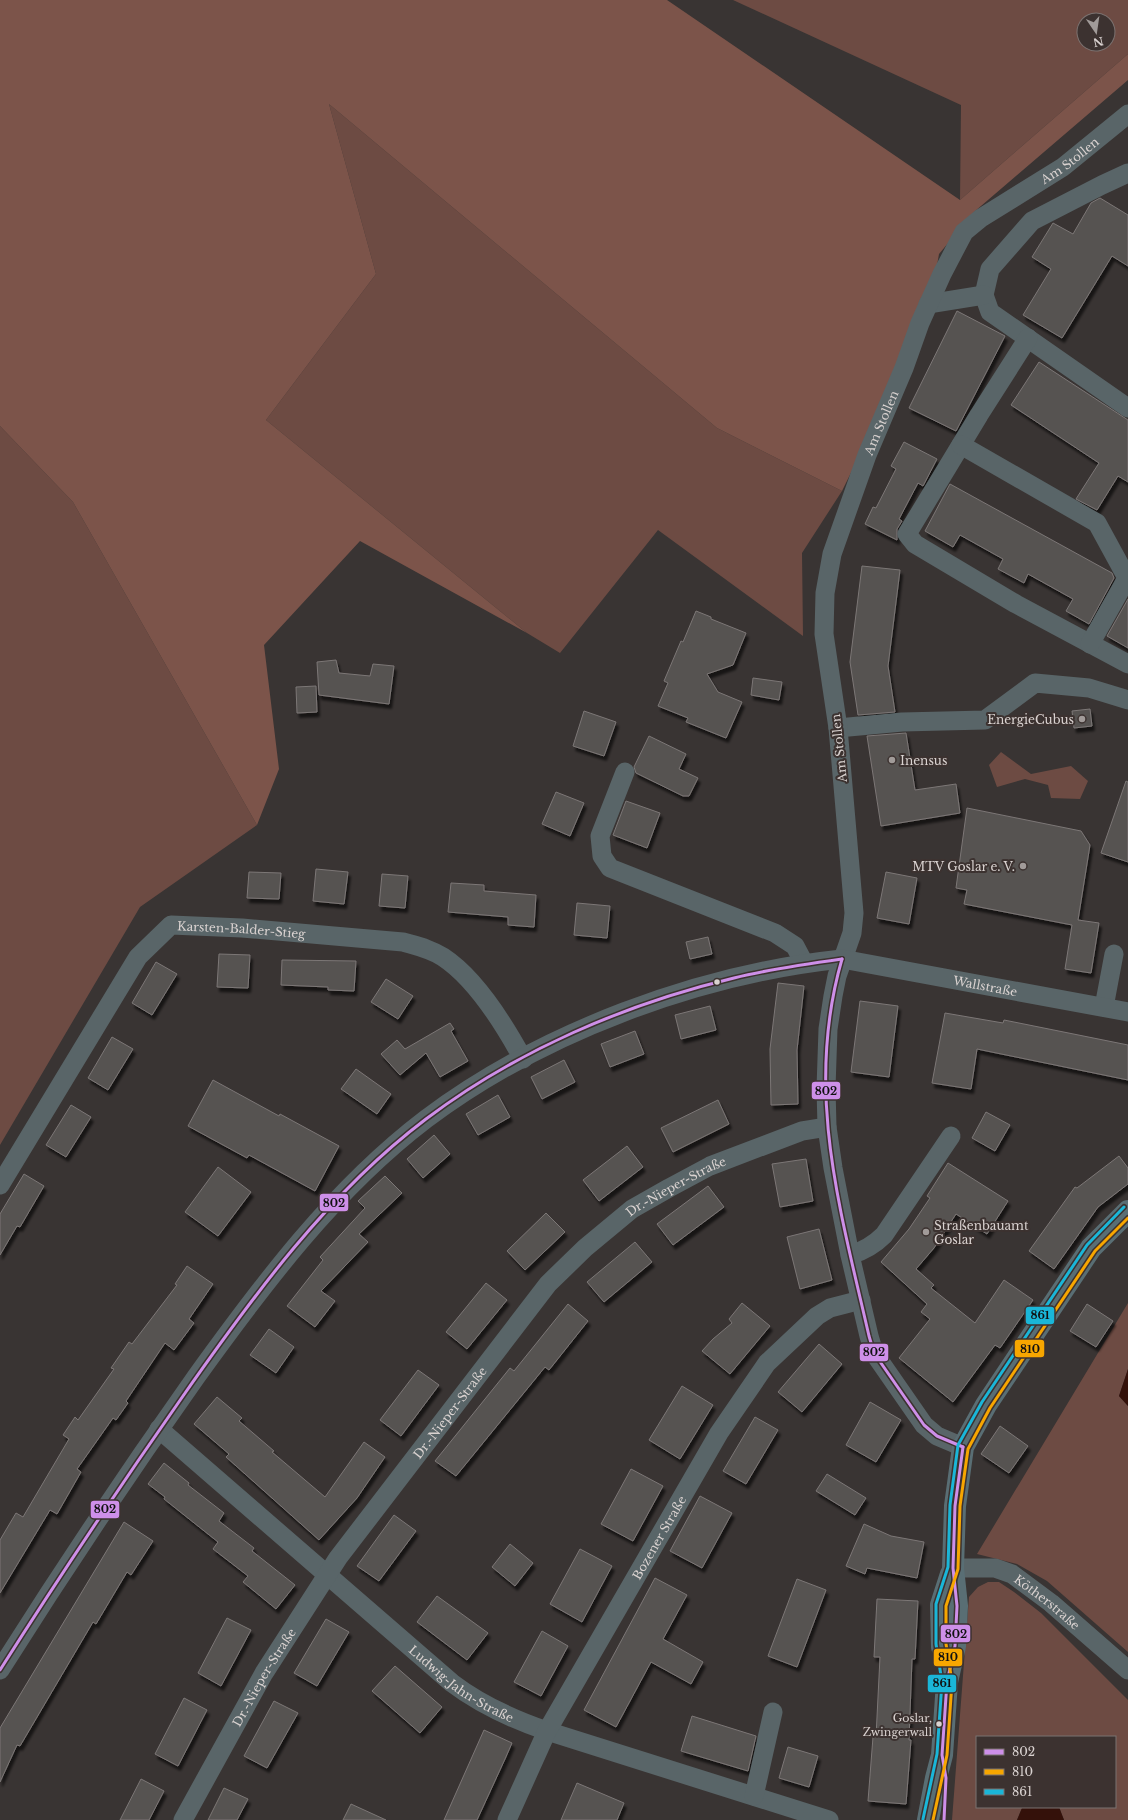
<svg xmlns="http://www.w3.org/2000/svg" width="1128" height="1820" viewBox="0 0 1128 1820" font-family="'Libre Baskerville',serif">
  <defs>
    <filter id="shadow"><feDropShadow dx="2.5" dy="4.5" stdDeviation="1" flood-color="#0009"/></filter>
  </defs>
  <rect width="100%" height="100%" fill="#393433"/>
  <g fill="#6d4b43" fill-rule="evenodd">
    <path d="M733,0H1128V54L960,200L961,105ZM1084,20H1108V44H1084Z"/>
    <polygon points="329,104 717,428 842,491 802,553 803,636 658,530 560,653 527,633 266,420 376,274"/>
    <polygon points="0,426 73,502 257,825 140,907 0,1145"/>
    <polygon points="1001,752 1031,774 1071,766 1088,781 1080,799 1051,798 1048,785 1025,779 997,787 989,765"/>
    <polygon points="1128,1303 1128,1369 1119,1396 1128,1406 1128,1652 1047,1581 1017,1564 977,1554"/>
    <polygon points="988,1582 999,1582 1014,1592 1041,1613 1128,1700 1128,1820 1064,1820 1059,1807 1115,1807 1115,1737 977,1737 977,1807 1026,1807 1022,1808 1017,1820 952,1820 969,1597 978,1587"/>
  </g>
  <polygon fill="#7c544a" points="0,0 667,0 960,200 1128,54 1128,80 974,212 939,254 928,316 842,491 717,428 329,104 376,274 266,420 527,633 360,541 264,645 279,769 257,825 73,502 0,426"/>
  <g fill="#34110a">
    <polygon points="1128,1369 1128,1406 1119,1396"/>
    <polygon points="1026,1807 1059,1807 1064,1820 1017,1820 1022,1808"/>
  </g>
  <g fill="#565251" stroke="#7c7776" filter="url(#shadow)">
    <polygon points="1100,198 1128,215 1128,266 1112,256 1062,338 1023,315 1051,269 1032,257 1053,223 1073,234 1091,203"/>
    <polygon points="957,311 1005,336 956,431 909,408"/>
    <polygon points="1039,362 1128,420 1128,482 1118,476 1097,510 1076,499 1099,463 1011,405"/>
    <polygon points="904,442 937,459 923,486 918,483 899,519 902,521 897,529 897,540 865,524 873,507 876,508 896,469 891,466"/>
    <polygon points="950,484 1112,573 1114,578 1089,624 1066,611 1073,599 1028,574 1024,583 998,569 1003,559 960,535 953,547 925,531"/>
    <polygon points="862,566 900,570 888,666 895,712 858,715 850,662"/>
    <polygon points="1128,599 1128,648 1107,636"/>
    <polygon points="696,611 711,617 711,619 746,633 733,665 707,674 718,692 742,702 726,738 686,722 688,718 658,706 668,683 664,681 681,641 683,642"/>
    <polygon points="336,660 339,673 370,676 373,664 394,666 389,704 319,695 317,662"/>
    <polygon points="753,678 782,682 779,700 751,695"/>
    <polygon points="316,686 317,712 297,713 296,687"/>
    <polygon points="1090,709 1092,726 1074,728 1072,711"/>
    <polygon points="584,711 616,722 604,756 573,746"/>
    <polygon points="906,733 915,790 956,784 960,813 881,826 867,736"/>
    <polygon points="649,736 686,754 679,769 698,778 689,796 683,796 636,773 634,767"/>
    <polygon points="1126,781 1128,782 1128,862 1101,853"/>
    <polygon points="556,792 584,803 570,836 542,824"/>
    <polygon points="626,801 660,813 647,848 613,835"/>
    <polygon points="967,808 1081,831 1090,845 1078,920 1099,923 1091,973 1065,969 1072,925 964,904 967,890 956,888"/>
    <polygon points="316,869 348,872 344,904 313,901"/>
    <polygon points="249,872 281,873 279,899 247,898"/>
    <polygon points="886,872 917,878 909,924 877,918"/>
    <polygon points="382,874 408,876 405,908 379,906"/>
    <polygon points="451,883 484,885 484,891 536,895 534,927 508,925 508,917 448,912"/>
    <polygon points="577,903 610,906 607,938 574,935"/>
    <polygon points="708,937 712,954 690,959 686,942"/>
    <polygon points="219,954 250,955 248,988 217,987"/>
    <polygon points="282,960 356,961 354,991 328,990 328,987 281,985"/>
    <polygon points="156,962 177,974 152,1015 132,1003"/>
    <polygon points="386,979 413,996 398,1019 371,1002"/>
    <polygon points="778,983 804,986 797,1050 798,1104 771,1105 770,1049"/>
    <polygon points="860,1001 898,1006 889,1077 851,1072"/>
    <polygon points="710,1006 716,1030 681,1039 675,1015"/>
    <polygon points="945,1013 1003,1023 1004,1020 1128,1045 1128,1080 977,1049 971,1089 932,1083"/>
    <polygon points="450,1023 454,1029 451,1031 468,1061 440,1077 426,1053 400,1075 381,1054 397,1040 405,1049"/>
    <polygon points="635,1031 644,1054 610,1067 601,1044"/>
    <polygon points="112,1037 133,1049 108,1090 88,1078"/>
    <polygon points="564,1060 575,1082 542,1099 531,1077"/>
    <polygon points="356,1069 391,1094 377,1114 341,1089"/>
    <polygon points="213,1080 279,1116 280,1114 339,1146 315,1191 249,1155 247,1158 188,1126"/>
    <polygon points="498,1095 510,1117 478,1135 466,1114"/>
    <polygon points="718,1100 729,1124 673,1152 661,1128"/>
    <polygon points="71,1105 91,1117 66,1157 46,1145"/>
    <polygon points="986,1112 1010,1125 995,1151 972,1138"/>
    <polygon points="434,1135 450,1154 423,1178 407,1159"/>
    <polygon points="627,1146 643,1167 599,1201 583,1180"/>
    <polygon points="1119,1156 1128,1168 1128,1184 1098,1207 1054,1269 1029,1251 1075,1187 1077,1188"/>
    <polygon points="806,1159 813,1201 780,1207 772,1164"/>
    <polygon points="948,1163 1008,1201 987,1234 956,1214 934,1248 916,1269 934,1285 931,1288 975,1323 1004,1280 1033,1300 1000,1348 995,1345 953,1402 899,1358 930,1319 921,1312 927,1304 881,1262 909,1229 930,1198 927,1196"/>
    <polygon points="218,1167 251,1192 218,1236 185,1212"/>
    <polygon points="24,1174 44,1186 20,1227 17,1226 0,1255 0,1214"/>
    <polygon points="385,1176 402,1193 359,1234 368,1242 321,1291 335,1301 315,1327 287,1306 323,1260 320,1257 365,1208 358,1201"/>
    <polygon points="708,1186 724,1207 673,1245 657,1224"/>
    <polygon points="546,1213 565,1232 525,1270 507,1251"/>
    <polygon points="819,1229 832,1280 800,1289 787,1237"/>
    <polygon points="635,1242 652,1262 604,1302 587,1282"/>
    <polygon points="187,1266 213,1284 189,1319 194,1323 174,1350 165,1343 126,1401 128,1403 116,1420 113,1418 77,1469 81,1472 57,1514 50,1510 0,1593 0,1540 16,1513 23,1517 69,1439 63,1435 75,1417 78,1420 114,1369 111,1368 129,1342 132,1344 177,1285 175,1284"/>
    <polygon points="486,1283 507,1300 467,1349 446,1332"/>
    <polygon points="742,1303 770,1326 730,1374 702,1351 713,1339 732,1323 729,1319"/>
    <polygon points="568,1304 588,1321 549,1370 545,1367 456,1476 435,1461 510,1368 514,1371"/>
    <polygon points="1087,1304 1113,1321 1096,1347 1070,1331"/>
    <polygon points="269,1329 294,1347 276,1373 250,1355"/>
    <polygon points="819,1344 842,1364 802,1412 778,1392"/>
    <polygon points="418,1370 439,1385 401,1436 380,1420"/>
    <polygon points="682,1386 713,1405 680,1459 649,1440"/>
    <polygon points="217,1397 242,1418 239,1421 274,1451 272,1452 325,1497 364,1442 385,1457 357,1498 319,1540 226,1457 229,1454 194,1424"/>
    <polygon points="870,1402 901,1420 876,1462 846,1445"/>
    <polygon points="755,1417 778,1430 746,1484 723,1471"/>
    <polygon points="1000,1426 1028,1446 1009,1473 981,1454"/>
    <polygon points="164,1463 189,1483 188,1485 224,1513 219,1521 254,1548 252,1551 295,1585 276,1609 243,1582 248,1576 213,1549 218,1542 164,1499 165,1497 148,1484"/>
    <polygon points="631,1469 663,1486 633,1541 601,1524"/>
    <polygon points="827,1474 866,1498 855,1515 816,1491"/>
    <polygon points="700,1496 732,1513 702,1568 670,1551"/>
    <polygon points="394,1515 416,1531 379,1581 357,1566"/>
    <polygon points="124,1522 153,1541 131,1575 127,1572 96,1624 93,1622 20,1746 17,1745 0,1782 0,1728"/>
    <polygon points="864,1524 891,1536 924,1542 917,1578 867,1568 865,1574 846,1566"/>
    <polygon points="510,1544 533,1563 515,1586 492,1567"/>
    <polygon points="580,1549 612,1566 582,1622 550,1604"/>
    <polygon points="655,1578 687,1595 663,1639 703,1662 691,1684 651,1662 616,1727 584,1710"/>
    <polygon points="797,1579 826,1590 797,1667 768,1656"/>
    <polygon points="437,1596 488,1633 467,1660 417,1622"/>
    <polygon points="877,1599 918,1601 915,1659 912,1659 909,1740 911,1740 906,1804 868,1801 873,1737 876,1737 880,1657 874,1657"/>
    <polygon points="227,1618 251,1630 221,1686 198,1673"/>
    <polygon points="326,1619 349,1632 317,1686 294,1673"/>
    <polygon points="542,1631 568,1646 541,1696 514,1682"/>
    <polygon points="395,1666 442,1707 420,1733 372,1691"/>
    <polygon points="184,1698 207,1710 178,1766 155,1754"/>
    <polygon points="274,1701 298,1713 267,1768 244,1756"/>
    <polygon points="692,1716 756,1736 748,1771 681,1751"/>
    <polygon points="484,1730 512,1743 505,1759 477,1820 444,1820"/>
    <polygon points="788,1747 818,1756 809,1787 779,1778"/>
    <polygon points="141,1779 164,1791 149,1820 120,1820"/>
    <polygon points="577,1783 624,1803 617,1820 561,1820"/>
    <polygon points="224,1788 248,1799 237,1820 208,1820"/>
    <polygon points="351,1804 386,1820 343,1820"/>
  </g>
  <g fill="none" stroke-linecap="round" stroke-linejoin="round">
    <g stroke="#596568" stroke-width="19">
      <polyline points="1128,173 1102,185 1032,221 990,269 984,295 990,312 1128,408"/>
      <polyline points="928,304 984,295"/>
      <polyline points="1028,338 979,415 907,534 915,544 1016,604 1128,664"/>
      <polyline points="961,445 1097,523 1127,578 1090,644"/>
      <polyline points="838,728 902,722 985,720 1035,683 1089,688 1128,700"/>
      <polyline points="625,772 600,836 602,856 610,868 775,933 795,946 804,963"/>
      <polyline points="1104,1007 1114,954"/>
      <path id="s1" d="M0,1185L138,957L171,925L242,928L403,942C417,946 431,949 443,957C475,978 505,1026 523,1059"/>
      <path d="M850,1255C864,1251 874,1245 884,1235L951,1136"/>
      <path id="s2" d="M159,1429L452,1683C481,1705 512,1719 547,1731L829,1820"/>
      <path id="s3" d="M963,1447L937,1436L924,1425L874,1353L869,1336L850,1255L833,1168L827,1127L826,1088L828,1029L833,996L837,976L852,933L854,913L838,728L824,634L825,593L832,554L867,455L904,368L920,323L942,274L964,232L981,218L1063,167L1128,114"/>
      <path id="s4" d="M953,1568H995L1012,1574L1051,1603L1128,1670"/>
      <path id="s5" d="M0,1670C63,1570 128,1473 196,1377C263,1284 334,1189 426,1119C542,1032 699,974 842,959L1128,1012"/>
      <polyline points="754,1796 773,1712"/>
      <path id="s6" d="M183,1820L264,1673L338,1558L548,1284L585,1248L632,1209L669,1188L710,1166L802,1131L827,1127"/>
      <path id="s7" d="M507,1820L547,1731L719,1433L767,1363L817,1316L830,1308L861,1300"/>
    </g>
    <g stroke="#596e74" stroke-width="22">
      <polyline points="942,1647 941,1605 951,1574"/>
      <polyline points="928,1820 936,1778 942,1755 947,1682 955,1646 957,1606 953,1568 955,1506 963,1447 986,1405 1091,1248 1128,1211"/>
    </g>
    <g stroke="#3c3230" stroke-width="6">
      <g id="bus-1">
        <path d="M842,959C804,1090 840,1209 869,1336L874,1353L924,1425L937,1436L963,1447"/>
        <path d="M0,1670C59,1577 120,1486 183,1396C253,1296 328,1193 426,1119C516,1051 625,1004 734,978C770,969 806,964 842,959"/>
        <polyline points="944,1820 946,1778 942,1755 947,1682 955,1646 957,1606 953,1568 955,1506 963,1447"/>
      </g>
    </g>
    <g stroke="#3c3230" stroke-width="6">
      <polyline id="bus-2" points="933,1820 947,1755 952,1682 946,1644 946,1606 958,1569 960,1506 968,1449 990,1408 1095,1251 1128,1218"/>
    </g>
    <g stroke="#3c3230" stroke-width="6">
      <polyline id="bus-3" points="923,1819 937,1754 942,1682 936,1644 936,1604 948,1567 950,1505 958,1445 982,1402 1087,1245 1124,1207"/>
    </g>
    <use href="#bus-1" stroke="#ce8fe9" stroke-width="3"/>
    <use href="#bus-2" stroke="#f7a600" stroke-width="3"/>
    <use href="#bus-3" stroke="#1ab6d8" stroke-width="3"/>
  </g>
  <g fill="#a19b99" stroke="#3c3230" stroke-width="1.5">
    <circle cx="1082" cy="719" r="4"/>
    <circle cx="892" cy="760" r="4"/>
    <circle cx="1023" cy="866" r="4"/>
    <circle cx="926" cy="1232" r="4"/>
  </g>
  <g fill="#d9d2d0" stroke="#3c3230" stroke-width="1.5">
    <circle cx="717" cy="982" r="3.5"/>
    <circle cx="939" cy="1724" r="3.5"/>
  </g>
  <g text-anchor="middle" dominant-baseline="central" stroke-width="4" stroke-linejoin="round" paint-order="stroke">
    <g font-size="11" fill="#d9d2d0" stroke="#3c3230" text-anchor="end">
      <text x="932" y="1718">Goslar,<tspan x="932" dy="14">Zwingerwall</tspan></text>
    </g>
    <g font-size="12" fill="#d9d2d0" stroke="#3c3230">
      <text stroke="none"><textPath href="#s3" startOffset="1419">Am Stollen</textPath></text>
      <text stroke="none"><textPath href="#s3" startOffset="1083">Am Stollen</textPath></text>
      <text transform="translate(839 748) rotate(-96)">Am Stollen</text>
      <text stroke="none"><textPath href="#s1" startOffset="383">Karsten-Balder-Stieg</textPath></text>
      <text stroke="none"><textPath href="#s5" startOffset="1296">Wallstraße</textPath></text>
      <text stroke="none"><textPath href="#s6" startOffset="812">Dr.-Nieper-Straße</textPath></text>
      <text stroke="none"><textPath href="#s6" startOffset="488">Dr.-Nieper-Straße</textPath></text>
      <text stroke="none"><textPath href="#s7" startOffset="321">Bozener Straße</textPath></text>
      <text stroke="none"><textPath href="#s4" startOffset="105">Kötherstraße</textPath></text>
      <text stroke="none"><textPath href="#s6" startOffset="164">Dr.-Nieper-Straße</textPath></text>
      <text stroke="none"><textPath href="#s2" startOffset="396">Ludwig-Jahn-Straße</textPath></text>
    </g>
    <g font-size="12" fill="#d9d2d0" stroke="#3c3230" text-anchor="end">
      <text x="1074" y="719">EnergieCubus</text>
      <text x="900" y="760" text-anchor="start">Inensus</text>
      <text x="1015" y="866">MTV Goslar e. V.</text>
      <text x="934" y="1225" text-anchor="start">Straßenbauamt<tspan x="934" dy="14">Goslar</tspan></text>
    </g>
  </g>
  <g stroke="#3c3230" stroke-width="1.5">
    <rect x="811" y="1081" width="30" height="19" rx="4" fill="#ce8fe9"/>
    <rect x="319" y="1193" width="30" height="19" rx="4" fill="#ce8fe9"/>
    <rect x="1025" y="1306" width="30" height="19" rx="4" fill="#1ab6d8"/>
    <rect x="1014" y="1339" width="31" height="19" rx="4" fill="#f7a600"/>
    <rect x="859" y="1343" width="30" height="19" rx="4" fill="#ce8fe9"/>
    <rect x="90" y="1500" width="30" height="19" rx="4" fill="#ce8fe9"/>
    <rect x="940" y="1624" width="31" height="19" rx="4" fill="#ce8fe9"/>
    <rect x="933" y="1648" width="30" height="19" rx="4" fill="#f7a600"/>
    <rect x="927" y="1674" width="30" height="19" rx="4" fill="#1ab6d8"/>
  </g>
  <g font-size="11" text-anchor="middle" font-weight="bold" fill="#111">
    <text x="826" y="1095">802</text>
    <text x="334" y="1207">802</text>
    <text x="1040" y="1319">861</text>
    <text x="1030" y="1353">810</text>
    <text x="874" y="1356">802</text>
    <text x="105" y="1513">802</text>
    <text x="956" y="1638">802</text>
    <text x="948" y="1661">810</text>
    <text x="942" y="1687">861</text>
  </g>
  <rect x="976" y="1736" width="140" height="72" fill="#3c3230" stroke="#7b7270"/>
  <rect x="984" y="1749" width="20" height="6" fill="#ce8fe9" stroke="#7b7270"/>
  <text x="1012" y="1756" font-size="12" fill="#d9d2d0">802</text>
  <rect x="984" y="1769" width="20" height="6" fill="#f7a600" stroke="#7b7270"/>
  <text x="1012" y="1776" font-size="12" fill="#d9d2d0">810</text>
  <rect x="984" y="1789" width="20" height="6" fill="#1ab6d8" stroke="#7b7270"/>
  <text x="1012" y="1796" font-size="12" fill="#d9d2d0">861</text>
  <g transform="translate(1096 32) rotate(167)"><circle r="19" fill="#3c3230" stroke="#7b7270"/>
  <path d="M0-3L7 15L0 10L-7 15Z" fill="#a19b99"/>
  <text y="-6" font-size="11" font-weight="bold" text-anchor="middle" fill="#d9d2d0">N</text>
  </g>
</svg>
